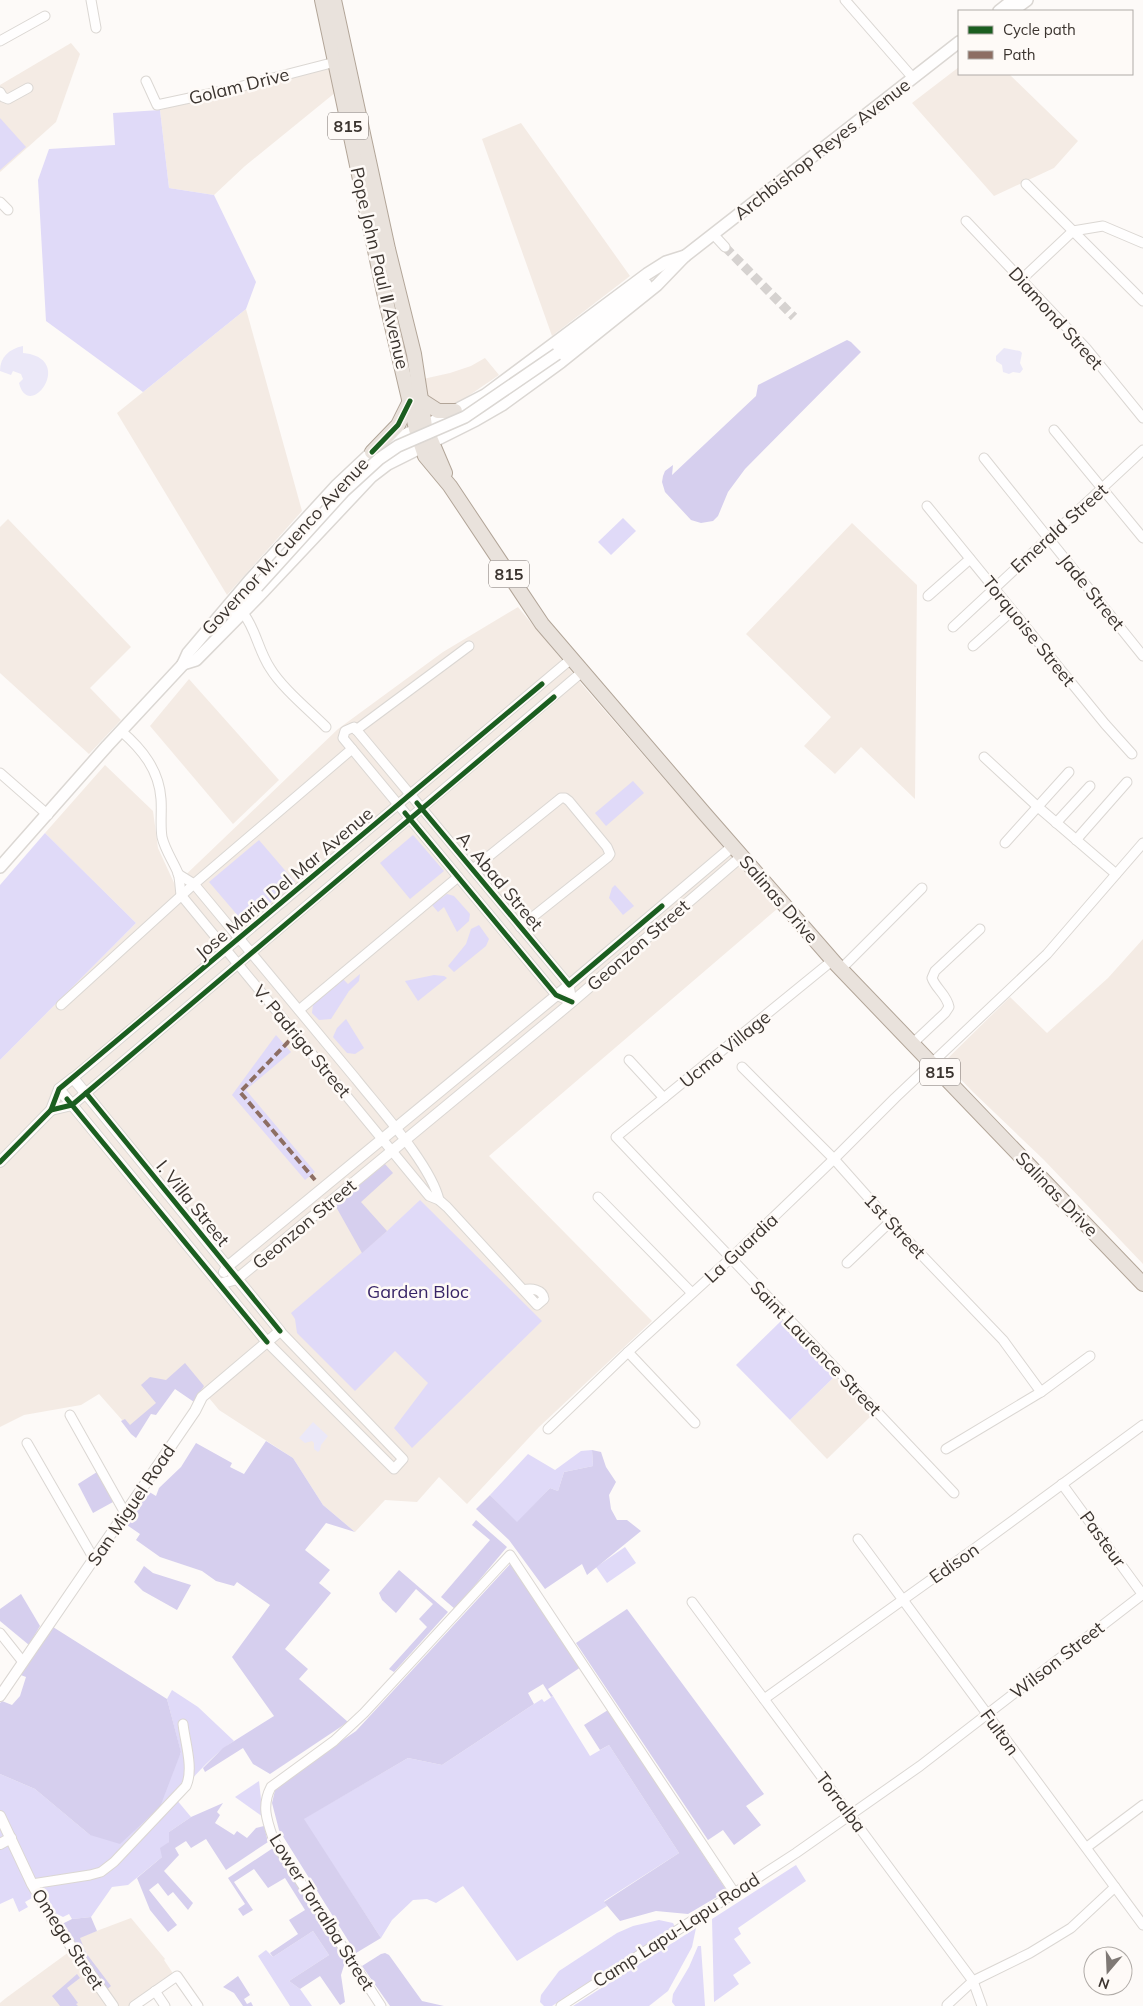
<svg xmlns="http://www.w3.org/2000/svg" width="1143" height="2006" viewBox="0 0 1143 2006" font-family="Mulish,sans-serif">
  <rect width="100%" height="100%" fill="#fdfaf8"/>
  <g fill="#f4ebe4">
    <polygon points="71,43 80,54 56,122 0,172 0,85"/>
    <polygon points="328,66 336,92 245,166 214,195 169,188 160,110 192,100"/>
    <polygon points="959,67 959,74 1009,74 1078,141 1054,168 994,196 912,103"/>
    <polygon points="521,123 630,276 552,336 482,139"/>
    <polygon points="246,309 302,511 227,595 117,413"/>
    <polygon points="485,358 499,375 455,405 442,406 427,399 423,379 450,373 471,366"/>
    <polygon points="8,519 131,647 90,688 121,720 89,754 0,673 0,527"/>
    <polygon points="852,523 917,585 915,799 861,747 835,774 804,746 831,717 746,634"/>
    <polygon points="518,607 585,688 777,909 489,1156 652,1321 539,1427 467,1504 439,1477 417,1502 385,1500 355,1532 323,1505 293,1458 219,1410 190,1375 130,1429 99,1394 81,1405 24,1415 0,1427 0,1060 136,923 45,833 105,765 153,811 158,848 175,885 338,729 443,652"/>
    <polygon points="189,679 279,780 233,824 150,726"/>
    <polygon points="1143,939 1143,1264 1044,1160 973,1092 944,1062 1010,997 1047,1033 1108,978"/>
    <polygon points="836,1375 873,1414 827,1459 790,1420"/>
    <polygon points="131,1918 165,1959 164,1960 174,1975 130,2006 116,2006 71,1943 78,1938"/>
    <polygon points="69,1952 108,2006 0,2006 0,2003 6,1998"/>
  </g>
  <g fill="#e0daf8">
    <polygon points="160,110 169,188 214,195 256,282 246,309 143,392 46,321 38,180 49,149 115,145 113,113"/>
    <polygon points="0,118 26,147 0,170"/>
    <polygon points="623,518 636,531 611,555 598,542"/>
    <polygon points="633,781 644,793 606,826 595,813"/>
    <polygon points="45,833 136,923 0,1060 0,885"/>
    <polygon points="413,835 444,871 410,899 380,863"/>
    <polygon points="259,840 295,882 245,924 209,882"/>
    <polygon points="615,885 634,906 623,915 609,898 612,888"/>
    <polygon points="447,894 454,896 470,914 469,921 457,932 444,907 438,912 432,905"/>
    <polygon points="479,925 489,939 486,946 454,972 448,966 466,944 471,929"/>
    <polygon points="360,974 359,981 349,991 331,1019 319,1020 312,1013 313,1004 343,979 348,984"/>
    <polygon points="434,975 444,976 447,978 418,1001 405,981"/>
    <polygon points="346,1019 364,1048 355,1054 347,1053 333,1037 337,1028"/>
    <polygon points="276,1035 291,1052 246,1090 315,1172 305,1180 232,1095"/>
    <polygon points="420,1200 542,1321 412,1448 394,1428 428,1383 395,1351 355,1391 297,1333 295,1319 291,1313 387,1231"/>
    <polygon points="782,1320 835,1376 790,1420 736,1365"/>
    <polygon points="592,1450 593,1466 564,1472 558,1491 550,1488 517,1523 490,1495 528,1454 555,1470 581,1451"/>
    <polygon points="625,1547 636,1563 607,1583 596,1567"/>
    <path d="M172,1690L198,1707L234,1741C211,1756 192,1778 176,1799L191,1817L169,1832V1842L162,1857L128,1885L112,1887L91,1917L72,1919L69,1914L63,1917L51,1911L44,1898H32L25,1902L28,1907L19,1912L13,1898L0,1904V1774L35,1789L90,1835L181,1753L167,1699Z"/>
    <polygon points="553,1696 590,1756 609,1745 679,1853 604,1901 607,1906 517,1961 463,1886 436,1903 427,1899 413,1900 392,1920 381,1938 303,1819 408,1758 442,1765 534,1704 542,1699 544,1702"/>
    <polygon points="259,1781 263,1817 235,1797"/>
    <polygon points="796,1865 806,1881 738,1928 741,1934 734,1939 751,1963 733,1975 739,1984 714,2002 712,1919"/>
    <polygon points="659,1920 673,1923 675,1927 552,2006 544,2006 540,2002 541,1995 559,1971 617,1933 633,1926"/>
    <polygon points="696,1928 692,1947 668,1991 649,2006 573,2006"/>
    <polygon points="313,1931 329,1955 289,1981 300,1989 312,2006 290,2006 258,1956 266,1950 273,1957"/>
    <polygon points="698,1946 701,1946 705,2006 675,2006 672,2002 673,1994 689,1967"/>
  </g>
  <g fill="#d6cfee">
    <polygon points="847,340 851,342 861,352 745,469 728,492 718,516 713,521 701,523 691,520 665,492 662,482 663,476 665,471 673,465 672,475 756,396 758,385"/>
    <polygon points="385,1164 393,1173 361,1202 387,1231 362,1253 335,1205"/>
    <polygon points="185,1363 204,1386 194,1402 175,1389 156,1415 151,1414 136,1438 131,1434 121,1421 125,1419 130,1425 156,1403 141,1385 150,1377 166,1380"/>
    <polygon points="266,1441 293,1458 323,1505 355,1532 326,1523 305,1550 330,1570 319,1583 331,1593 285,1649 308,1669 299,1679 348,1722 270,1774 253,1764 243,1748 205,1772 203,1768 223,1748 274,1716 232,1657 270,1605 237,1582 234,1586 216,1581 202,1571 160,1557 136,1540 140,1534 124,1523 146,1490 156,1496 159,1488 181,1467 196,1443 232,1463 230,1467 244,1474"/>
    <polygon points="592,1450 601,1452 606,1467 616,1482 609,1495 611,1509 617,1520 627,1520 641,1531 587,1575 582,1564 545,1589 509,1540 476,1509 490,1495 517,1522 550,1488 558,1491 564,1472 593,1466"/>
    <polygon points="97,1472 113,1502 93,1513 78,1484"/>
    <polygon points="476,1520 507,1547 455,1609 441,1597 490,1540 472,1525"/>
    <polygon points="512,1562 581,1667 548,1689 553,1696 551,1697 543,1684 528,1693 534,1704 442,1765 408,1758 304,1819 381,1938 356,1953 279,1830 272,1803 276,1786 356,1731"/>
    <polygon points="144,1566 153,1573 191,1585 177,1610 143,1591 134,1582"/>
    <polygon points="399,1570 448,1612 394,1672 389,1669 427,1627 419,1619 433,1604 416,1589 396,1613 382,1600 379,1593"/>
    <polygon points="21,1594 40,1626 29,1645 0,1621 0,1609"/>
    <polygon points="627,1609 764,1794 746,1806 761,1825 734,1845 723,1830 708,1840 576,1643"/>
    <polygon points="53,1627 167,1699 181,1752 160,1807 120,1844 90,1835 35,1789 0,1774 0,1703 2,1701 12,1705 20,1696 26,1677 18,1674"/>
    <polygon points="608,1710 727,1891 688,1914 656,1911 620,1921 604,1902 679,1853 609,1745 600,1750 584,1725"/>
    <polygon points="223,1803 217,1812 220,1815 215,1823 234,1835 237,1831 247,1838 256,1828 264,1826 268,1842 226,1870 206,1839 191,1848 186,1841 175,1848 179,1855 164,1871 193,1903 188,1910 173,1892 168,1896 158,1883 149,1890 177,1925 168,1932 150,1910 137,1878 162,1857 160,1848 169,1842 169,1832 191,1817"/>
    <polygon points="273,1848 346,1959 341,1975 345,2002 340,2005 320,1976 300,1989 289,1981 329,1955 313,1931 273,1957 270,1953 298,1934 289,1920 305,1910 285,1878 268,1888 254,1869 234,1882 253,1910 243,1916 238,1909 245,1904 228,1878"/>
    <polygon points="91,1917 97,1931 80,1938 86,1953 111,1986 105,1991 60,1925 72,1919"/>
    <polygon points="385,1953 389,1955 422,2001 444,2006 390,2006 362,1966 381,1954"/>
    <polygon points="77,1974 80,1978 67,1988 78,2003 76,2004 78,2006 60,2006 52,1996"/>
    <polygon points="238,1976 250,1995 244,1999 247,2004 251,2002 253,2006 243,2006 234,1993 223,1987"/>
  </g>
  <g fill="#ebe8f8">
    <path d="M23,346V353C77,358 29,423 19,383L23,379L21,374L13,371L11,375L0,371C0,357 9,349 23,346Z"/>
    <polygon points="1004,348 1020,351 1022,353 1020,363 1023,369 1020,373 1013,372 1009,374 1003,372 1002,365 996,361 996,356"/>
    <polygon points="313,1422 328,1436 321,1445 320,1450 318,1452 314,1449 314,1443 312,1441 305,1443 299,1438"/>
  </g>
  <g fill="none" stroke-linecap="round" stroke-linejoin="round">
    <polyline stroke="#d6d2d0" stroke-width="9" stroke-dasharray="9 4.5" stroke-linecap="butt" points="725,247 794,317"/>
    <g stroke="#dbd7d3" stroke-width="11">
      <g id="minor">
        <polyline points="91,0 96,28"/>
        <polyline points="845,0 913,78"/>
        <polyline points="0,41 45,16"/>
        <polyline points="146,81 157,105 227,90 339,61"/>
        <polyline points="0,92 3,97 8,99 28,88"/>
        <polyline points="1026,184 1143,301"/>
        <polyline points="0,202 8,210"/>
        <polyline points="966,221 1086,348 1143,418"/>
        <polyline points="1073,231 1103,226 1143,243"/>
        <polyline points="713,234 725,247"/>
        <polyline points="1022,279 1073,231"/>
        <polyline points="1054,430 1143,538"/>
        <polyline points="984,458 1143,656"/>
        <polyline points="927,506 1105,724 1132,754"/>
        <polyline points="928,596 970,559"/>
        <path d="M243,613C256,629 258,650 270,668C282,688 309,710 326,727"/>
        <polyline points="953,627 1143,450"/>
        <polyline points="973,646 1012,611"/>
        <polygon points="354,727 569,985 572,1002 556,995 343,738 345,731"/>
        <polyline points="356,730 469,646"/>
        <path d="M121,731C142,749 159,770 161,799C162,811 160,825 162,837C165,850 173,861 178,873C180,879 180,888 181,895L429,1196L439,1200L447,1207L537,1305L544,1299C543,1289 531,1288 523,1290"/>
        <polyline points="984,757 1038,807 1116,874"/>
        <polyline points="0,773 48,815"/>
        <polyline points="1056,823 1090,786"/>
        <polyline points="1076,840 1127,782"/>
        <polyline points="1005,843 1069,772"/>
        <polyline points="473,869 561,798 565,798 569,801 607,847 610,854 608,857 520,927"/>
        <path d="M178,874L194,884C248,949 302,1014 356,1079C379,1108 431,1165 439,1200"/>
        <polyline points="833,960 616,1137 954,1493"/>
        <polyline points="841,969 922,888"/>
        <polyline points="61,1005 194,884 352,749"/>
        <polyline points="299,1010 458,877"/>
        <path d="M912,1044L945,1013L949,1007C947,995 936,989 932,978L935,971L980,929"/>
        <polyline points="629,1060 664,1098"/>
        <polyline points="742,1067 834,1159 890,1222 1003,1340 1041,1392"/>
        <polyline points="73,1078 571,659"/>
        <polyline points="86,1093 582,672"/>
        <polyline points="598,1197 692,1293"/>
        <polyline points="847,1263 890,1222"/>
        <polyline points="267,1342 394,1469 403,1459 280,1331"/>
        <polyline points="628,1352 695,1423"/>
        <polyline points="70,1415 125,1513"/>
        <polyline points="548,1429 628,1352 731,1258 834,1159 895,1098 1047,954 1143,843"/>
        <polyline points="27,1443 94,1559"/>
        <polyline points="946,1449 1041,1392 1090,1356"/>
        <polyline points="1062,1484 1143,1595"/>
        <polyline points="858,1539 1143,1925"/>
        <polyline points="692,1602 973,1981 982,2006"/>
        <polyline points="0,1633 23,1662"/>
        <polyline points="764,1699 974,1549 1143,1425"/>
        <polyline points="1087,1847 1143,1805"/>
        <path d="M32,1884L90,1875L101,1872L114,1862L186,1786C194,1769 185,1742 183,1724"/>
        <polyline points="155,1991 165,2006"/>
        <polyline points="947,2005 973,1981 1030,1953 1071,1928 1115,1887"/>
        <polyline points="134,2006 177,1976 198,2006"/>
        <path d="M381,2006L274,1841C267,1821 261,1806 271,1787L334,1741L364,1713L510,1555L734,1892"/>
        <polyline points="561,2006 796,1853 920,1766 1143,1594"/>
      </g>
    </g>
    <g stroke="#dbd7d3" stroke-width="12">
      <g id="tertiary">
        <polyline points="59,1089 267,1342"/>
        <polyline points="51,1110 72,1105 86,1093"/>
        <polyline points="0,1162 51,1110 59,1089 73,1078 280,1331 202,1397 195,1411 0,1696"/>
        <polyline points="224,1272 227,1267 569,985 733,846"/>
        <polyline points="219,1284 237,1279 572,1002 742,856"/>
        <polyline points="0,1816 32,1884 54,1922 113,2006"/>
        <polyline points="0,1844 11,1838"/>
      </g>
    </g>
    <g stroke="#dbd7d3" stroke-width="14">
      <g id="secondary">
        <polyline points="999,11 1013,0"/>
        <polyline points="1012,11 1027,0"/>
        <polyline points="680,260 959,42"/>
        <polyline points="557,354 646,284"/>
        <polyline points="232,613 257,587"/>
        <polyline points="183,664 188,653 249,581 337,485 371,453 397,438 425,426 485,395 647,274 666,262 685,256"/>
        <polyline points="183,664 196,660 259,596 371,477 388,464 476,420 502,405 561,362 657,285 684,257"/>
        <polyline points="0,867 107,746 188,659"/>
      </g>
    </g>
    <g stroke="#b2a598" stroke-width="16">
      <g id="primary">
        <polyline points="322,0 383,288 416,429 425,456 450,486 542,624 704,813 835,963 1143,1284"/>
        <polyline points="334,0 388,249 414,354 425,426 445,473"/>
        <polyline points="421,400 438,411 455,411"/>
        <polyline points="372,452 398,425 410,401"/>
      </g>
    </g>
    <use href="#minor" stroke="#fffefe" stroke-width="9"/>
    <use href="#tertiary" stroke="#fffefe" stroke-width="10"/>
    <use href="#secondary" stroke="#fffefe" stroke-width="11"/>
    <use href="#primary" stroke="#e9e2dc" stroke-width="14"/>
    <g stroke="#dbd7d3" stroke-width="14" stroke-linecap="butt">
      <polyline id="secondary-bridge" points="257,587 344,491 379,459 398,446 465,417 557,354"/>
    </g>
    <use href="#secondary-bridge" stroke="#fffefe" stroke-width="11"/>
    <polyline stroke="#8d6e63" stroke-width="4" stroke-dasharray="8 4" stroke-linecap="butt" points="289,1041 240,1092 315,1180"/>
    <g stroke="#fefaf7" stroke-width="8">
      <g id="cycleway">
        <polyline points="372,452 398,425 410,401"/>
        <polyline points="417,803 569,985 662,906"/>
        <polyline points="405,813 556,995 572,1002"/>
        <polyline points="86,1093 280,1331"/>
        <polyline points="67,1099 267,1342"/>
        <polyline points="51,1110 72,1105 554,697"/>
        <polyline points="0,1162 51,1110 59,1089 542,684"/>
      </g>
    </g>
    <use href="#cycleway" stroke="#1b5e20" stroke-width="5"/>
  </g>
  <g text-anchor="middle" dominant-baseline="central" stroke-width="5" stroke-linejoin="round" paint-order="stroke">
    <g fill="#fefaf7" stroke="#766f6b" stroke-width="1">
      <rect x="328" y="112.5" width="40" height="27" rx="4"/>
      <rect x="489" y="560.5" width="40" height="27" rx="4"/>
      <rect x="920" y="1058.5" width="40" height="27" rx="4"/>
    </g>
    <g font-size="16" font-weight="bold" fill="#3b342f">
      <text x="348" y="126">815</text>
      <text x="509" y="574">815</text>
      <text x="940" y="1072">815</text>
    </g>
    <g font-size="18" fill="#3b342f" stroke="#fefaf7">
      <text transform="translate(239 86) rotate(-14)">Golam Drive</text>
      <text transform="translate(822 149) rotate(-38)">Archbishop Reyes Avenue</text>
      <text transform="translate(380 268) rotate(77)">Pope John Paul Ⅱ Avenue</text>
      <text transform="translate(1056 318) rotate(48)">Diamond Street</text>
      <text transform="translate(1059 528) rotate(-42)">Emerald Street</text>
      <text transform="translate(285 546) rotate(-47)">Governor M. Cuenco Avenue</text>
      <text transform="translate(1092 592) rotate(51)">Jade Street</text>
      <text transform="translate(1029 631) rotate(51)">Torquoise Street</text>
      <text transform="translate(500 881) rotate(50)">A. Abad Street</text>
      <text transform="translate(284 883) rotate(-40)">Jose Maria Del Mar Avenue</text>
      <text transform="translate(779 899) rotate(49)">Salinas Drive</text>
      <text transform="translate(638 945) rotate(-41)">Geonzon Street</text>
      <text transform="translate(302 1041) rotate(50)">V. Padriga Street</text>
      <text transform="translate(725 1049) rotate(-39)">Ucma Village</text>
      <text transform="translate(1057 1194) rotate(46)">Salinas Drive</text>
      <text transform="translate(193 1203) rotate(51)">I. Villa Street</text>
      <text transform="translate(304 1224) rotate(-40)">Geonzon Street</text>
      <text transform="translate(895 1226) rotate(47)">1st Street</text>
      <text transform="translate(741 1248) rotate(-43)">La Guardia</text>
      <text transform="translate(816 1348) rotate(46)">Saint Laurence Street</text>
      <text transform="translate(131 1505) rotate(-56)">San Miguel Road</text>
      <text transform="translate(1103 1539) rotate(54)">Pasteur</text>
      <text transform="translate(954 1563) rotate(-35)">Edison</text>
      <text transform="translate(1057 1660) rotate(-38)">Wilson Street</text>
      <text transform="translate(1000 1732) rotate(54)">Fulton</text>
      <text transform="translate(841 1802) rotate(53)">Torralba</text>
      <text transform="translate(322 1912) rotate(58)">Lower Torralba Street</text>
      <text transform="translate(676 1930) rotate(-33)">Camp Lapu-Lapu Road</text>
      <text transform="translate(68 1939) rotate(57)">Omega Street</text>
    </g>
    <g font-size="18" fill="#382567" stroke="#fefaf7">
      <text x="418" y="1291">Garden Bloc</text>
    </g>
  </g>
  <rect x="958" y="10" width="175" height="65" fill="#fefaf7" stroke="#b0aba7"/>
  <rect x="968" y="26" width="25" height="8" fill="#1b5e20" stroke="#b0aba7"/>
  <text x="1003" y="35" font-size="15" fill="#3b342f">Cycle path</text>
  <rect x="968" y="51" width="25" height="8" fill="#8d6e63" stroke="#b0aba7"/>
  <text x="1003" y="60" font-size="15" fill="#3b342f">Path</text>
  <g transform="translate(1108 1971) rotate(199)"><circle r="24" fill="#fefaf7" stroke="#b0aba7"/>
  <path d="M0-4L9 19L0 12L-9 19Z" fill="#7f7975"/>
  <text y="-8" font-size="14" font-weight="bold" text-anchor="middle" fill="#3b342f">N</text>
  </g>
</svg>
